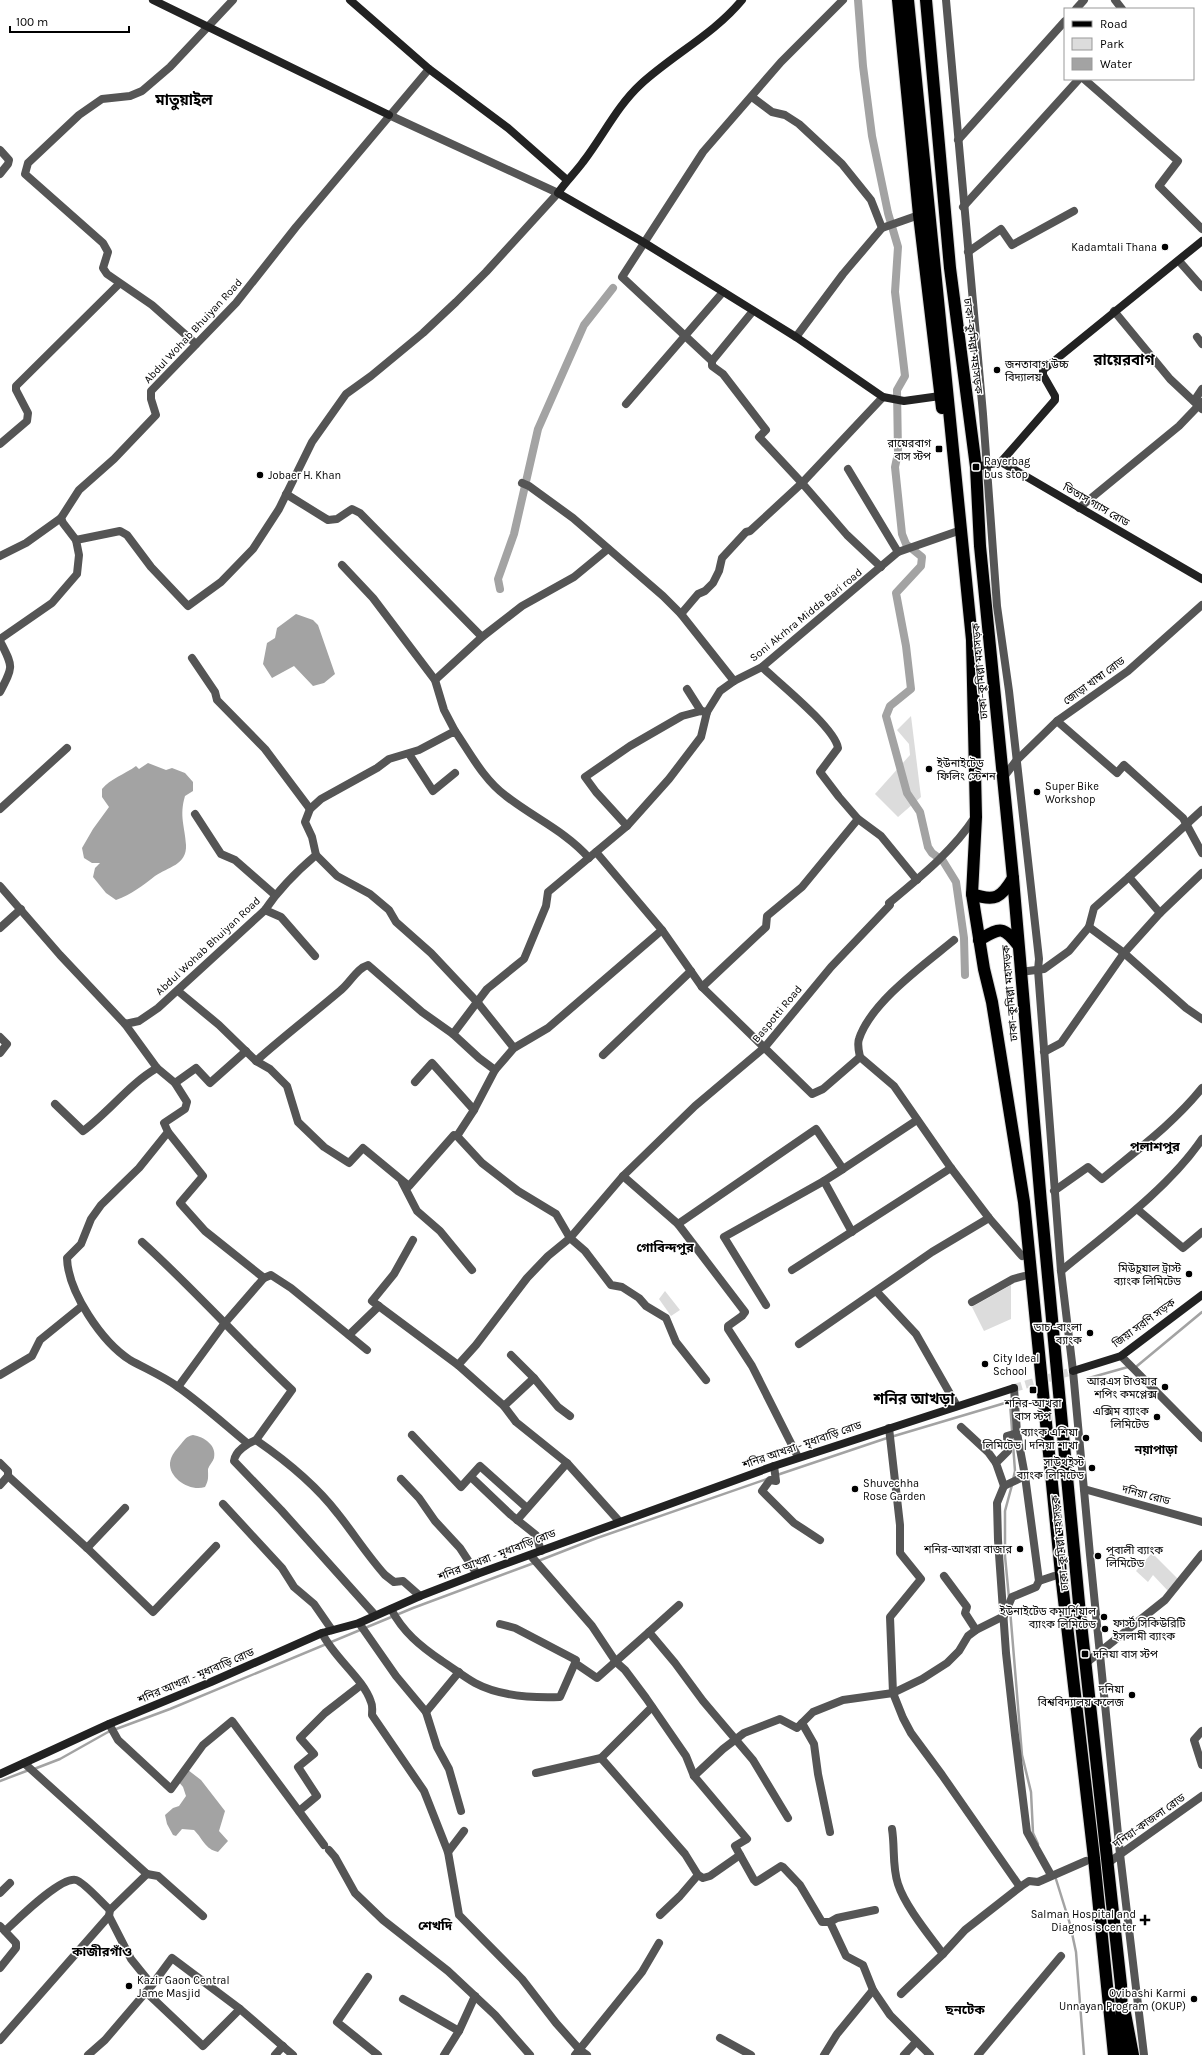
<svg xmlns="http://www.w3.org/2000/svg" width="1202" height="2055" viewBox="0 0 1202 2055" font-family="Karla,'Noto Sans Bengali',sans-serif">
  <rect width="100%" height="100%" fill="#fff"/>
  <g fill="#dcdcdc">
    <polygon points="911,716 921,797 898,817 875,794 910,755 909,744 897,730"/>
    <polygon points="1011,1285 1011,1319 984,1331 972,1307"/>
    <polygon points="665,1291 680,1310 671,1316 659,1299"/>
    <polygon points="1152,1553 1179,1580 1169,1592 1153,1575 1148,1582 1136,1571"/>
  </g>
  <g fill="#a3a3a3">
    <polygon points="296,614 313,620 318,625 335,674 324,683 313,686 294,666 272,678 263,664 267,643 275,638 277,628"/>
    <path d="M148,763L166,770L172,768L185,773L193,782V791L185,796C179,816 185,827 186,845C187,865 168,867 155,876C142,886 132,894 116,900L106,893L93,877L95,868L100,863H92L84,858L82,848L93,829L109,807L102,797V789C110,779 125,774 136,766L139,769Z"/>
    <path d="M193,1435C204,1437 217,1445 214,1458C213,1462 209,1465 208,1469C208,1477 209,1480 205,1487C191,1492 169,1479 170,1463C171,1455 176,1450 181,1444C185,1439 187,1436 193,1435Z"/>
    <path d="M188,1770L201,1780L225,1811L219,1831L228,1841L218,1852C205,1849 203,1839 194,1830L182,1829L176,1836L173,1835L167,1824L165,1815L173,1808L179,1806L186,1796L183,1787L177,1780Z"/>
  </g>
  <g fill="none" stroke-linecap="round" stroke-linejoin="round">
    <g stroke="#a3a3a3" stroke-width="2.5">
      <polyline points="1137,1366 1202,1312"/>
      <polyline points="1089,1378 1128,1367"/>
      <polyline points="1010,1403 1015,1471 1013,1480"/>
      <polyline points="777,1475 884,1439 1005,1403"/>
      <polyline points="538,1561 597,1538 767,1479"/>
      <polyline points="1009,1598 1005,1556 1005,1511 1012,1485"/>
      <polyline points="1010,1609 1022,1755 1031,1792 1033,1833 1038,1844"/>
      <polyline points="34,1769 60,1759 108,1732 170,1709 413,1608 534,1563"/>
      <polyline points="0,1781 29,1770"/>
      <polyline points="1055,1876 1070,1924 1076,1952 1084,2055"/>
    </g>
    <g stroke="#a3a3a3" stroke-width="8">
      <polyline points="858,0 863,66 872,136 888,213 898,247 895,292 905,376 897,390 898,453 895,467 902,534 906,544 922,557 921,566 896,593 906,646 911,689 890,706 886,716 907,793 920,812 928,847 932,853 943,861 956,882 964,938 965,975"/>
      <polyline points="500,589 498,579 514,534 538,429 584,325 613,288"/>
    </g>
    <polyline stroke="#d9d9d9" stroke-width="8" stroke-dasharray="8 4" stroke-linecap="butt" points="1014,1388 1073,1371"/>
    <g stroke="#dbdbdb" stroke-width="12">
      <polyline id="primary" points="1125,2008 1134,2055"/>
    </g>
    <g stroke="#dbdbdb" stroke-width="14">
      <g id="highway">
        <polyline points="898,0 919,215 942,408"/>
        <polyline points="908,0 972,640 976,817 972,894 984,969 992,1002 1024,1202 1061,1574 1094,1858 1114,2055"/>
        <polyline points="926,0 950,268 976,467 980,546 1013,878 1041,1203 1080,1614 1121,1985 1122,2023 1125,2055"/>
        <path d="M972,894C995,902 1001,898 1013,878"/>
        <path d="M979,940C1000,928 1002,925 1018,945"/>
      </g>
    </g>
    <g stroke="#555" stroke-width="8">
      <polyline points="843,0 781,62 703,152 622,277 712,361 712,366 723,374 766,430 759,437 802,483 883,397"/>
      <polyline points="946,0 983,414 997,606 1009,691 1039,959 1038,970 1061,1271 1073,1371 1090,1555 1120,1854 1144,2055"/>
      <polyline points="1115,0 1122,9"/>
      <polyline points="1076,9 1084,0"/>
      <polyline points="1084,79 1178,161 1159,186 1202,229"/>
      <polyline points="752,97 772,112 785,115 799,124 842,164 871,200 882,228"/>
      <polyline points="958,140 1065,21"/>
      <polyline points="0,150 9,160 8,164 0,174"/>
      <polyline points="963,207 1079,79"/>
      <polyline points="968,252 1001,229 1012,245 1074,211"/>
      <polyline points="1179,261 1202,287"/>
      <polyline points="1114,311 1170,379 1202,409"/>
      <polyline points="796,337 843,274 882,228 919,215"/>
      <polyline points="1197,337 1202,344"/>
      <polyline points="196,344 152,305 107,274 103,268 108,252 103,243 25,174 28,163 79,115 102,99 130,96 142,91 170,67 233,0"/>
      <polyline points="712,361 753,311"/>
      <polyline points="1194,401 1202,389"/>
      <polyline points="626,404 723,292"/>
      <polyline points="0,444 27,421 28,413 16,390 16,386 119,284"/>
      <polyline points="848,469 898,552"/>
      <polyline points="522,483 529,486 573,518 663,596 681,614 734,681"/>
      <polyline points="286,494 328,520 337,519 352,509 360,513 482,637"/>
      <polyline points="1079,508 1179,426 1202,402"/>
      <polyline points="76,540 120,531 127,535 151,567 188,606 221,582 253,549 279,509 312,442 346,394 371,376 423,333 456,302 486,272 558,193 389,115"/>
      <polyline points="0,556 26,543 61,518"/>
      <polyline points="342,565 373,598 435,680 444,710 455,731"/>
      <polyline points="681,614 698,594 705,591 713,583 719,571 722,558 746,532 750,531 802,483 847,535 881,567"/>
      <polyline points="0,639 52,603 77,574 79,555 76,540 63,523 61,518 79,490 114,459 156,415 151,399 151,391 236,303 296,227 429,69"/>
      <path d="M0,641C13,667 14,665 0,692"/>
      <polyline points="192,658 215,692 217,700 265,749 310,809"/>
      <path d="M762,667C779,683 835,728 838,748L820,772L839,797L858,819L881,836L917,880"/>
      <polyline points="435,680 482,637 522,606 574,577 608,549"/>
      <polyline points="687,689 701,711"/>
      <polyline points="1057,721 1117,773 1124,765 1183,818 1202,853"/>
      <polyline points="409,754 433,791 455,773"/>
      <polyline points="1003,778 1016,761 1057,721 1128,671 1202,605"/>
      <polyline points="0,809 67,748"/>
      <polyline points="195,814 221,854 235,860 275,895"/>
      <polyline points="627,826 596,792 585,777 630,746 682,716 701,711 707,712"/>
      <polyline points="596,852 662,930 702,987 812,1094 823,1089 860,1057 894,1086 951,1168 989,1218 1022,1256"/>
      <polyline points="316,855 337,876 370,894 389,910 396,922 431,953 478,1003 514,1048"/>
      <polyline points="1129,877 1202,810"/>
      <path d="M0,886L60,955L125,1024L139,1021L158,1008L265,910C279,889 296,872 316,855L312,837L305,822L310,809L321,799L377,768L389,759L419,750L455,731C470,753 484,780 506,796C534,818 565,831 589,858"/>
      <polyline points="265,910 281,917 315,956"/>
      <polyline points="1160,913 1202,873"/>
      <polyline points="1089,927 1124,953 1186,1008 1202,1019"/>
      <polyline points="0,928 21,909"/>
      <polyline points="1020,972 1044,969 1069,951 1089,927 1094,908 1129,877 1160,913 1124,953 1061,1043 1044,1052"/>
      <polyline points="702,987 766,927 767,916 802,887 858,819"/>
      <polyline points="178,991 219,1025 256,1061 270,1069 287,1086 298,1122 324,1147 349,1163 363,1148 409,1186 454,1135 457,1136"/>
      <path d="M125,1024L157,1068L175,1083L187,1102L185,1109L164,1123L168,1132L139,1168L101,1205L91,1219L81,1244L67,1258C68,1292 102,1342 130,1360C146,1369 163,1376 178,1387C202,1404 224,1424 247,1443"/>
      <polyline points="453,1034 487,989 524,959 546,906 548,892 627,826 669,779 701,737 707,712 720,691 734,681 762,667 898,552 961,530"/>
      <polyline points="0,1037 7,1044 0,1053"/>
      <polyline points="603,1055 691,971"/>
      <path d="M860,1057C859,1052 857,1044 859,1039C871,1002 925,964 954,940"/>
      <path d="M256,1061C284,1036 313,1014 341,990C350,983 357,968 368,965L422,1012L453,1034L479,1058L495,1070"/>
      <polyline points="415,1082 432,1063 474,1110"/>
      <polyline points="175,1083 196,1068 210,1083 246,1051"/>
      <path d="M55,1104L83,1131C109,1112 129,1084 157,1068"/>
      <polyline points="168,1132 203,1176 180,1203 205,1231 264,1278 271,1275 291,1288 367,1350"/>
      <polyline points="457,1136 482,1163 518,1191 556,1214 570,1238 585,1251 611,1285 622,1287 639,1298 646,1306 666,1318 676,1342 706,1380"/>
      <polyline points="457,1136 474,1110 495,1070 514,1048 548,1028 662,930"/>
      <polyline points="843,1169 917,1120"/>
      <polyline points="623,1176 678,1224 745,1312 742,1316 728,1326 728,1329 752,1366 798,1457"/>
      <polyline points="402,1182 417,1211 440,1231 472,1270"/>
      <path d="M1054,1191L1088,1167L1102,1179C1137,1150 1174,1123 1202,1088"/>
      <polyline points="1137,1209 1183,1248 1202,1232"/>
      <polyline points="678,1224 816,1129 843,1169 824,1181 852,1232"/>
      <polyline points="413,1240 394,1274 372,1301 458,1365 504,1406 516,1422 567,1463 619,1521"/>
      <path d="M142,1242C194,1289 241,1342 292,1390L256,1440C248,1443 235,1451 234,1461L281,1510L375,1615"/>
      <polyline points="792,1270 951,1168"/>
      <path d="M1061,1271C1107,1233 1169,1188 1202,1139"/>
      <polyline points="877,1292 916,1334 957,1406"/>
      <polyline points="972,1302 1013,1279 1024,1276"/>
      <polyline points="766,1305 724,1237 824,1181"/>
      <polyline points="349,1335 379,1306"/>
      <polyline points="799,1344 932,1252 989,1218"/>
      <polyline points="511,1355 534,1378"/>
      <polyline points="1121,1356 1202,1438"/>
      <path d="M458,1365L476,1345L527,1278L548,1256L570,1238L623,1176L695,1106L765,1047L831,967L890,905L889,903C919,878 953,851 975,817"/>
      <polyline points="0,1375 32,1356 40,1340 82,1306"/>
      <polyline points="178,1387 224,1324 264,1278"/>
      <polyline points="1014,1388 1017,1433 1025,1476"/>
      <polyline points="504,1406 534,1378 558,1407 570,1416"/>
      <polyline points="961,1427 988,1452 996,1463"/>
      <polyline points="889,1428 900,1525 900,1553 921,1579 890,1617 893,1693 903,1718 911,1733 942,1775 1020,1887 1029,1881 1038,1882 1086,1861"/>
      <polyline points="412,1435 461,1487 480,1466 527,1508"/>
      <path d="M256,1440C285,1460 316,1485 338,1514C354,1534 367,1555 385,1575L394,1582L403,1581L420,1596"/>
      <polyline points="0,1463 8,1471 8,1476 0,1485"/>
      <polyline points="774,1466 776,1481 770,1480 762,1491 794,1523 820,1540"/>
      <polyline points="8,1476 87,1548 153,1612 216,1546"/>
      <polyline points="471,1477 511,1515 536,1535 541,1551"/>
      <polyline points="401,1479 419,1498 435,1521 460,1548 477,1574"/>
      <polyline points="1004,1486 996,1463 1008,1451 1007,1436 1017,1433"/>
      <polyline points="1084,1489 1202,1522"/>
      <polyline points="223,1504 282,1568 294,1587 314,1604 332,1630"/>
      <polyline points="517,1520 567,1463"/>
      <polyline points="87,1548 125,1508"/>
      <polyline points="531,1556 592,1626 616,1662 625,1670 646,1698 686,1756 694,1776 747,1839 735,1846 754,1880 756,1882 781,1866 783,1867 800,1885 822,1922 830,1922 846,1956 863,1965 873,1990 890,2015 930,2055"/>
      <polyline points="944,1576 967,1607 965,1613 976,1630"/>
      <polyline points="1039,1581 1025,1476 1004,1486 997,1503 998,1540 1006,1653 1015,1735 1027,1832 1051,1875"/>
      <path d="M391,1609C403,1632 420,1646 442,1661C453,1668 464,1677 475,1683C499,1696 533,1698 560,1697L575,1663"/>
      <polyline points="359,1623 396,1676 426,1712 437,1747 449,1769 461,1811"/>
      <polyline points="500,1624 515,1628 576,1660 575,1663 597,1678 649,1632 675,1663 703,1701 753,1760 788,1818"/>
      <polyline points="649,1632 679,1605"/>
      <path d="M322,1633C334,1658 363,1678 371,1702C373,1706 372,1711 372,1715L424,1791L448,1852L459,1915L522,1979L556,2023L580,2050L587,2055"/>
      <polyline points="1086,1663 1165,1600 1202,1554"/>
      <polyline points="426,1712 459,1672"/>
      <polyline points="802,1723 814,1744 818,1774 830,1832"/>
      <polyline points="109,1724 118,1740 171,1789 203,1745 232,1721 324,1845"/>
      <polyline points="1202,1731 1194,1740 1202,1765"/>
      <polyline points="601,1758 685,1854 698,1875 703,1878 710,1876 740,1855"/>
      <polyline points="24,1763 147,1874 158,1876 203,1916"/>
      <polyline points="536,1773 601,1758 652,1707"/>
      <polyline points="694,1776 723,1749 744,1733 780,1719 797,1728 813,1712 843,1700 893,1693 922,1679 947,1663 959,1651 968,1636 976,1630 1004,1616 1012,1597 1036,1587 1039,1581 1054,1576"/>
      <polyline points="299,1811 317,1796 298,1767 314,1754 300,1738 325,1713 361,1685"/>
      <path d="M892,1829C895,1847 892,1867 898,1884C905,1906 929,1935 943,1954"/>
      <polyline points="329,1850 335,1857 355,1893 383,1920 448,1971 495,2015 530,2055"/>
      <polyline points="448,1852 464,1831"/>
      <polyline points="1108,1863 1202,1796"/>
      <polyline points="0,1893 10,1883"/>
      <polyline points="660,1915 680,1896 698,1875"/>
      <polyline points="830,1922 837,1918 875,1910"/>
      <polyline points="0,1926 16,1943 16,1948 0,1968"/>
      <path d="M5,1931C17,1920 61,1876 76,1880C84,1882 103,1904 110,1910"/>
      <polyline points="368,1977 337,2022 378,2055"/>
      <polyline points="152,1985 172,1958 240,2009 293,2055"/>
      <polyline points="146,1992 203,2046 240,2009"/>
      <polyline points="901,1994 943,1954 965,1930 1020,1887"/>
      <polyline points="403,1999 459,2031"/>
      <polyline points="720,2038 751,2055"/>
      <polyline points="0,2040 109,1916"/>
      <polyline points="88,2055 105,2040 152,1985 131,1959 109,1916 110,1910 147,1874"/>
      <polyline points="275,2055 283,2046"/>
      <polyline points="444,2055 459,2031 475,1996"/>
      <polyline points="575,2055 642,1972 659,1943"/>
      <polyline points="824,2055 837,2034 873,1990"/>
      <polyline points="904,2055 916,2042"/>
      <polyline points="978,2055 1061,1956"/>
    </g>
    <g stroke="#222" stroke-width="8">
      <polyline points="153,0 389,115"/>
      <polyline points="350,0 429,69 508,128 567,180"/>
      <path d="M742,0C714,34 674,54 641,84C617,106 603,136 583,162C575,173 566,181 558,193L643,242L796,337L883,397L904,401L940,396"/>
      <polyline points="1001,462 1055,400 1055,396 1043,375 1043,370 1202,241"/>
      <polyline points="976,467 1001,462 1202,579"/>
      <polyline points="1073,1371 1121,1356 1202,1295"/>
      <polyline points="0,1774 109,1724 211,1682 322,1633 359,1623 420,1596 477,1574 774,1466 1014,1388"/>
    </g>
    <use href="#primary" stroke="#000" stroke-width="10"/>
    <use href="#highway" stroke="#000" stroke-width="12"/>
  </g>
  <g fill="#000" stroke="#fff" stroke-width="1.5">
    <circle cx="1165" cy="247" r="4"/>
    <circle cx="997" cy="370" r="4"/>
    <rect x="935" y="445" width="8" height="8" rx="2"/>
    <rect x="972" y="463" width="8" height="8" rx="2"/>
    <circle cx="260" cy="475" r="4"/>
    <circle cx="929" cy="769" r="4"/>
    <circle cx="1037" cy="792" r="4"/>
    <circle cx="1189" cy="1274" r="4"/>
    <circle cx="1090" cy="1333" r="4"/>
    <circle cx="985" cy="1364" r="4"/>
    <circle cx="1165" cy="1387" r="4"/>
    <rect x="1029" y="1386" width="8" height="8" rx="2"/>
    <circle cx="1157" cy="1417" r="4"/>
    <circle cx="1086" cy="1438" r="4"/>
    <circle cx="1092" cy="1468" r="4"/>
    <circle cx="855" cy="1489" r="4"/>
    <circle cx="1020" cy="1549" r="4"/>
    <circle cx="1098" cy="1556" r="4"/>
    <circle cx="1104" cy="1617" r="4"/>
    <circle cx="1105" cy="1629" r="4"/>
    <rect x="1081" y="1650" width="8" height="8" rx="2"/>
    <circle cx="1132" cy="1695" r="4"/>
    <path d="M1143 1914h4v4h4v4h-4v4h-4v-4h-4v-4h4z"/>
    <circle cx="129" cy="1986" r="4"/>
    <circle cx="1194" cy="1999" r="4"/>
  </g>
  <g text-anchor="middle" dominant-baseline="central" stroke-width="3" stroke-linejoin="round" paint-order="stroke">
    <g font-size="11" fill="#000" stroke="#fff" text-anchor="end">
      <text x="1157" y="247">Kadamtali Thana</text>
      <text x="1005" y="364" text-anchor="start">জনতাবাগ উচ্চ<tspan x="1005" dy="13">বিদ্যালয়</tspan></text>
      <text x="931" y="443">রায়েরবাগ<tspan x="931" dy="13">বাস স্টপ</tspan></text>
      <text x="984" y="461" text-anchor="start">Rayerbag<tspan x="984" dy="13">bus stop</tspan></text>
      <text x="268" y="475" text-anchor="start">Jobaer H. Khan</text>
      <text x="937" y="763" text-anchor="start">ইউনাইটেড<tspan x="937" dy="13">ফিলিং স্টেশন</tspan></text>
      <text x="1045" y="786" text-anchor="start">Super Bike<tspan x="1045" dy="13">Workshop</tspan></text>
      <text x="1181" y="1268">মিউচুয়াল ট্রাস্ট<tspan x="1181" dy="13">ব্যাংক লিমিটেড</tspan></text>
      <text x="1082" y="1327">ডাচ -বাংলা<tspan x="1082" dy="13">ব্যাংক</tspan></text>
      <text x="993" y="1358" text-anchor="start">City Ideal<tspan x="993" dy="13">School</tspan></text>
      <text x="1157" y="1381">আরএস টাওয়ার<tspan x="1157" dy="13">শপিং কমপ্লেক্স</tspan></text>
      <text x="1033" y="1403" text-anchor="middle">শনির-আখরা<tspan x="1033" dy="13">বাস স্টপ</tspan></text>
      <text x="1149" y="1411">এক্সিম ব্যাংক<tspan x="1149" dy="13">লিমিটেড</tspan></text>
      <text x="1078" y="1432">ব্যাংক এশিয়া<tspan x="1078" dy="13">লিমিটেড | দনিয়া শাখা</tspan></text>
      <text x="1084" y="1462">সাউথইস্ট<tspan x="1084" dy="13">ব্যাংক লিমিটেড</tspan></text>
      <text x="863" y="1483" text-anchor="start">Shuvechha<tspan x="863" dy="13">Rose Garden</tspan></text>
      <text x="1012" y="1549">শনির-আখরা বাজার</text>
      <text x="1106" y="1550" text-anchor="start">পুবালী ব্যাংক<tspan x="1106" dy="13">লিমিটেড</tspan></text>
      <text x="1096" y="1611">ইউনাইটেড কমার্শিয়াল<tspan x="1096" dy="13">ব্যাংক লিমিটেড</tspan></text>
      <text x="1113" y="1623" text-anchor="start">ফার্স্ট সিকিউরিটি<tspan x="1113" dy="13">ইসলামী ব্যাংক</tspan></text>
      <text x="1093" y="1654" text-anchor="start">দনিয়া বাস স্টপ</text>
      <text x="1124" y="1689">দনিয়া<tspan x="1124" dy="13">বিশ্ববিদ্যালয় কলেজ</tspan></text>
      <text x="1136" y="1914">Salman Hospital and<tspan x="1136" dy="13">Diagnosis center</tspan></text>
      <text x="137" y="1980" text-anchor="start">Kazir Gaon Central<tspan x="137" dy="13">Jame Masjid</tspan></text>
      <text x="1186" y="1993">Ovibashi Karmi<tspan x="1186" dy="13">Unnayan Program (OKUP)</tspan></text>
    </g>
    <g font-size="11" fill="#000" stroke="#fff">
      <text transform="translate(193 331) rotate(-47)">Abdul Wohab Bhuiyan Road</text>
      <text transform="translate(973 346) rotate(83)">ঢাকা–কুমিল্লা মহাসড়ক</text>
      <text transform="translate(1096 505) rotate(30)">তিতাস গ্যাস রোড</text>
      <text transform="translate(806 615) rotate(-39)">Soni Akrhra Midda Bari road</text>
      <text transform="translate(980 671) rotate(-95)">ঢাকা–কুমিল্লা মহাসড়ক</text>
      <text transform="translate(1094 681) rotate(-36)">জোড়া খাম্বা রোড</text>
      <text transform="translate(208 946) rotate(-43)">Abdul Wohab Bhuiyan Road</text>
      <text transform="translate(1010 993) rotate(-95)">ঢাকা–কুমিল্লা মহাসড়ক</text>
      <text transform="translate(777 1014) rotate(-50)">Baspotti Road</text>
      <text transform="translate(1144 1323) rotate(-36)">জিয়া সরণি সড়ক</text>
      <text transform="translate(802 1445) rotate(-19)">শনির আখরা - মৃধাবাড়ি রোড</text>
      <text transform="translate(1146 1495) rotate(15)">দনিয়া রোড</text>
      <text transform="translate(1060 1543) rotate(-96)">ঢাকা–কুমিল্লা মহাসড়ক</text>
      <text transform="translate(497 1555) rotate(-21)">শনির আখরা - মৃধাবাড়ি রোড</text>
      <text transform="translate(196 1676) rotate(-23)">শনির আখরা - মৃধাবাড়ি রোড</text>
      <text transform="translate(1149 1821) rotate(-35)">দনিয়া-কাজলা রোড</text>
    </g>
    <g font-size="12" font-weight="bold" fill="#000" stroke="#fff">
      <text x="1156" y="1450">নয়াপাড়া</text>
    </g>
    <g font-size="13" font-weight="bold" fill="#000" stroke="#fff">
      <text x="1155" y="1146">পলাশপুর</text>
      <text x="665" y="1247">গোবিন্দপুর</text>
      <text x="435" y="1925">শেখদি</text>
      <text x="102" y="1951">কাজীরগাঁও</text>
      <text x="965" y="2009">ছনটেক</text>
    </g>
    <g font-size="15" font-weight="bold" fill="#000" stroke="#fff">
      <text x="184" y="100">মাতুয়াইল</text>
      <text x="1124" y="360">রায়েরবাগ</text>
      <text x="914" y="1399">শনির আখড়া</text>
    </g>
  </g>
  <rect x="1064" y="8" width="130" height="72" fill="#ffffff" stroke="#999999"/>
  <rect x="1072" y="21" width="20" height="6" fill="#000000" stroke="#999999"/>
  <text x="1100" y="28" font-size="12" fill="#000000">Road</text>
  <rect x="1072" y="38" width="20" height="12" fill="#dcdcdc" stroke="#999999"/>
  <text x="1100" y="48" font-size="12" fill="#000000">Park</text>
  <rect x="1072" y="58" width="20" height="12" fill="#a3a3a3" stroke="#999999"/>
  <text x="1100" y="68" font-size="12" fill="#000000">Water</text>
  <path d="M10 26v6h119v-6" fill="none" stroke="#000000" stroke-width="2"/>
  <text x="16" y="26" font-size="12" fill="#000000" stroke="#ffffff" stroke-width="3" paint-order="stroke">100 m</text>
</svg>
